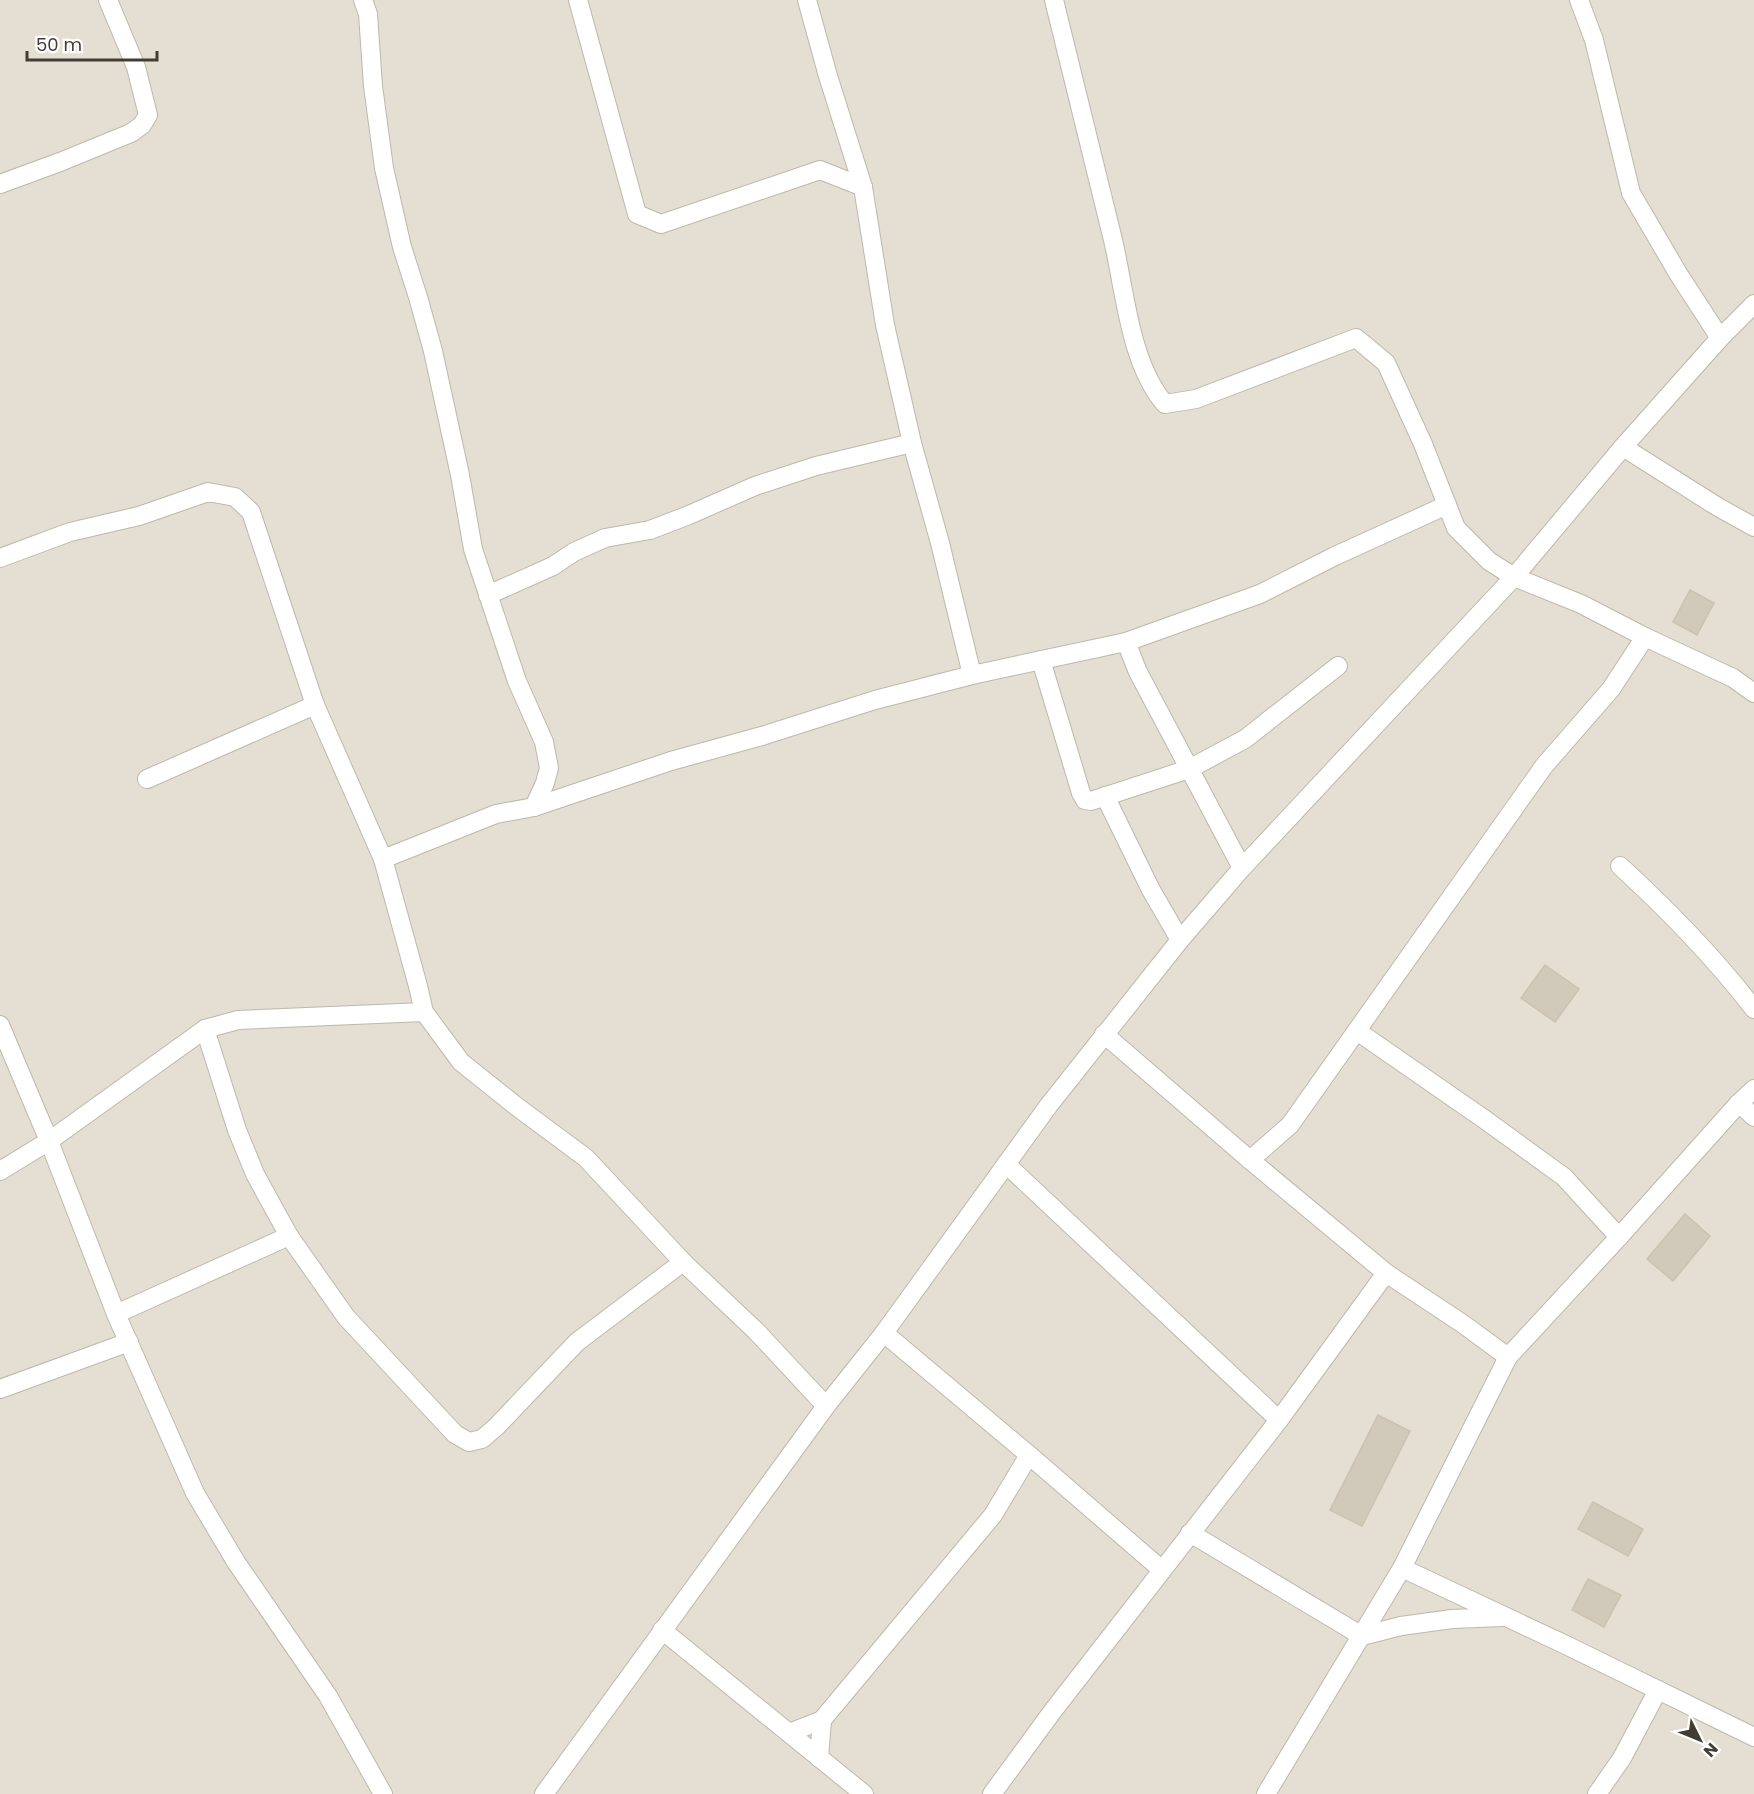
<svg xmlns="http://www.w3.org/2000/svg" width="1754" height="1794" viewBox="0 0 1754 1794" font-family="Poppins,sans-serif">
  <rect width="100%" height="100%" fill="#f1ede3"/>
  <rect fill="#e4dfd2" x="0" y="0" width="1754" height="1794"/>
  <g fill="#d1c9ba" stroke="#ccc2ad" stroke-width="1.5">
    <polygon points="1690,590 1714,603 1697,635 1673,622"/>
    <polygon points="1545,965 1579,989 1555,1022 1521,998"/>
    <polygon points="1685,1214 1710,1236 1673,1281 1647,1259"/>
    <polygon points="1378,1415 1410,1431 1362,1526 1330,1510"/>
    <polygon points="1593,1502 1643,1529 1628,1556 1578,1529"/>
    <polygon points="1588,1579 1621,1595 1604,1627 1572,1610"/>
  </g>
  <g fill="none" stroke-linecap="round" stroke-linejoin="round">
    <g stroke="#beb8aa" stroke-width="20">
      <g id="minor">
        <polyline points="363,0 368,14 373,86 384,168 402,247 418,297 433,351 460,475 473,549 517,681 544,742 549,768 545,783 534,807"/>
        <polyline points="578,0 637,214 661,224 820,170 863,187"/>
        <polyline points="807,0 828,76 863,187 885,325 912,443 940,543 972,675"/>
        <path d="M1054,0C1074,80 1094,160 1113,240C1125,291 1130,364 1165,404L1196,399L1356,338L1386,363L1423,444L1456,528L1489,561L1514,577L1581,604L1645,637L1733,678L1754,693"/>
        <polyline points="1579,0 1594,40 1631,193 1679,275 1720,338"/>
        <polyline points="0,184 60,162 131,133 142,125 148,115 136,67 108,0"/>
        <polyline points="1623,447 1718,507 1754,527"/>
        <polyline points="0,558 70,532 139,516 208,492 235,497 251,512 315,705 383,859 418,986 424,1012 461,1062 516,1106 586,1158 683,1262 756,1331 826,1406"/>
        <polyline points="488,595 553,566 574,552 605,538 650,530 689,515 755,486 816,466 912,443"/>
        <polyline points="1126,642 1138,672 1242,868"/>
        <polyline points="1041,660 1081,793 1085,800 1091,801 1189,769 1245,739 1338,666"/>
        <polyline points="147,779 315,705"/>
        <polyline points="1105,796 1151,890 1180,940"/>
        <polyline points="383,859 496,814 534,807 671,761 762,736 875,700 972,675 1126,642 1260,594 1335,556 1447,505"/>
        <path d="M1620,866C1668,910 1714,957 1754,1009"/>
        <polyline points="0,1025 49,1141 116,1314 195,1493 236,1562 328,1696 383,1794"/>
        <polyline points="205,1029 237,1130 255,1174 289,1236 346,1317 455,1434 469,1442 482,1439 496,1427 577,1342 683,1262"/>
        <polyline points="1357,1031 1484,1119 1564,1177 1619,1237"/>
        <polyline points="1104,1034 1250,1160 1386,1273 1463,1324 1508,1357"/>
        <polyline points="1739,1103 1754,1117"/>
        <polyline points="1250,1160 1290,1125 1544,766 1611,689 1645,637"/>
        <polyline points="1006,1164 1279,1420"/>
        <polyline points="0,1171 49,1141 205,1029 238,1020 424,1012"/>
        <polyline points="116,1314 289,1236"/>
        <polyline points="884,1333 1029,1455 1162,1570"/>
        <polyline points="0,1389 129,1342"/>
        <polyline points="1190,1533 1362,1636 1401,1626 1452,1619 1503,1617"/>
        <polyline points="1402,1568 1568,1646 1754,1737"/>
        <polyline points="662,1630 864,1794"/>
        <polyline points="789,1733 822,1720 993,1515 1029,1455"/>
        <polyline points="819,1758 822,1720"/>
        <polyline points="544,1794 826,1406 884,1333 1049,1105 1180,940 1242,868 1514,577 1623,447 1720,338 1754,304"/>
        <polyline points="992,1794 1052,1712 1279,1420 1386,1273"/>
        <polyline points="1266,1794 1402,1568 1508,1357 1619,1237 1739,1103 1754,1089"/>
        <polyline points="1597,1794 1622,1758 1658,1690"/>
      </g>
    </g>
    <use href="#minor" stroke="#fff" stroke-width="18"/>
  </g>
  <g transform="translate(1700 1740) rotate(133)" stroke="#ffffff" stroke-width="4.5" paint-order="stroke">
  <path d="M0-4.5L10 22L0 15L-10 22Z" fill="#423d34"/>
  <text y="-9" font-size="16" font-weight="bold" text-anchor="middle" fill="#423d34">N</text>
  </g>
  <path d="M27 51v9h130v-9" fill="none" stroke="#423d34" stroke-width="3"/>
  <text x="36" y="51" font-size="18" fill="#423d34" stroke="#ffffff" stroke-width="4.5" paint-order="stroke">50 m</text>
</svg>
